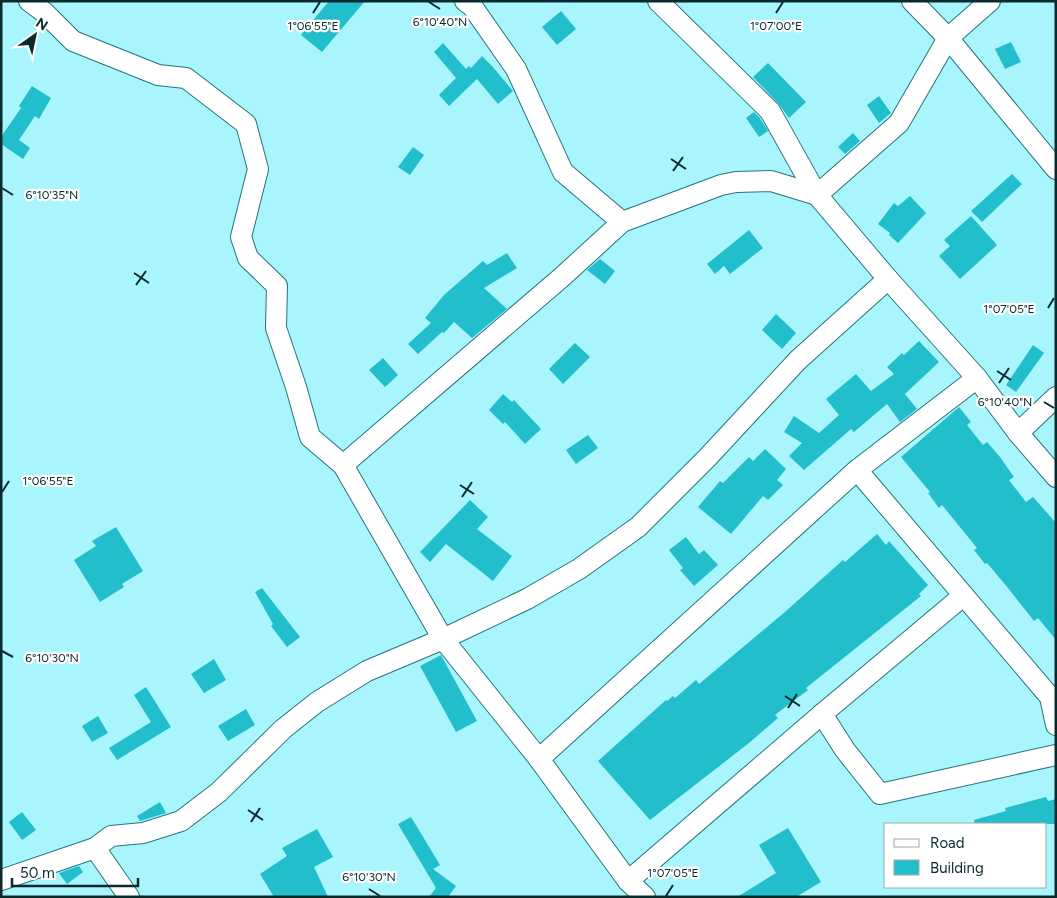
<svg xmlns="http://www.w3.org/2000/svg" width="1057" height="898" viewBox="0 0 1057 898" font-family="Figtree,sans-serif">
  <rect width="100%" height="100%" fill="#a9f5fe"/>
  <g fill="#22becc">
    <polygon points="329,1 365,1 322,52 301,35"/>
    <polygon points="561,11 576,29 557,45 542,27"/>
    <polygon points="1011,42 1021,62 1005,69 995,49"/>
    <polygon points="443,43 466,69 469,66 471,68 482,56 492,66 513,91 498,104 477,79 449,106 439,95 456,78 434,52"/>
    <polygon points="768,63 806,102 789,118 778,103 753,77"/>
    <polygon points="32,86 51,98 39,119 35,116 19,140 30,148 23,159 1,144 1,137 21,108 19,106"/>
    <polygon points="879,96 891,113 879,123 867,105"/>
    <polygon points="754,112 760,118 768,131 759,137 746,118"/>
    <polygon points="853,133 860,141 845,154 838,147"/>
    <polygon points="413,147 424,155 410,175 398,167"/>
    <polygon points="1012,174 1022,184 982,222 971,211"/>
    <polygon points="910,196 926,213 898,243 889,235 890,233 878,224 894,203 898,206"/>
    <polygon points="971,216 997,245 960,279 939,256 950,246 944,240"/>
    <polygon points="749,230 763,248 730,274 724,266 715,274 707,264"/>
    <polygon points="507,253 517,268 484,288 507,309 472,338 454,322 444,333 442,332 418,354 408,344 431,323 425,318 444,295 483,261 487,265"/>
    <polygon points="600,259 615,271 605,284 587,270"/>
    <polygon points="776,314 796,333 782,349 762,330"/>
    <polygon points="919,341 939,362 905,394 917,409 900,422 887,404 854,432 851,429 804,470 789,456 802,443 784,432 794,416 819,433 839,415 826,399 856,374 871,391 894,374 887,367 902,353 904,355"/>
    <polygon points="575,343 590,357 563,384 549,369"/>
    <polygon points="1033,345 1044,353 1016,392 1006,385"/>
    <polygon points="383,358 398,375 385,387 369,370"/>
    <polygon points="503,394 512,402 514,400 541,429 525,444 505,422 503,424 489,410"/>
    <polygon points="959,407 971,422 967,425 983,445 987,442 1000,457 1014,477 1009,480 1026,502 1033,497 1056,523 1056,640 1038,618 1034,621 1008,588 987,563 985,564 974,550 977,548 942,505 939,508 928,493 930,492 901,457"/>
    <polygon points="588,435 598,448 576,464 566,450"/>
    <polygon points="765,449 786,469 777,480 783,485 768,500 763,496 731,534 698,507 720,481 723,483 749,457 753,461"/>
    <polygon points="470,500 488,517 477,529 512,556 493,581 446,544 430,562 420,552"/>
    <polygon points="116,527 143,571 122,584 124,587 100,602 74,560 96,546 92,541"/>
    <polygon points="877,534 886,545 889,541 928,585 919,594 921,596 806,688 808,690 775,715 778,718 749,743 650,820 598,761 666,700 667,701 673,696 675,698 696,680 699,684 786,611 843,560 845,562"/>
    <polygon points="686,537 699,554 704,550 718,565 694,586 680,570 683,568 669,550"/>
    <polygon points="262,588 300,637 287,647 271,626 273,624 255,592"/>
    <polygon points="441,655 477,721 456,732 420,666"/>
    <polygon points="214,659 226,680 204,693 191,674"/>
    <polygon points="146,687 171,727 117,760 109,748 151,722 134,695"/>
    <polygon points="246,709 255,725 228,741 218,726"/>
    <polygon points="98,716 108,733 92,742 82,726"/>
    <polygon points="1046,797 1048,801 1056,799 1056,824 975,824 974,820 1006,811 1005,808"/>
    <polygon points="160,802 166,813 140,821 137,816"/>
    <polygon points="22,812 36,830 22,840 9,822"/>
    <polygon points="411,817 440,865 433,869 456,886 448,897 429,897 436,888 398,824"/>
    <polygon points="788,828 821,882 796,897 737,897 776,873 759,845"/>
    <polygon points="317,829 333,857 314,867 328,897 274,897 260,874 287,856 282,848"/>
    <polygon points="79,866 83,872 67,884 59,873"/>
  </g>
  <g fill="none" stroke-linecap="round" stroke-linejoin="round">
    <g stroke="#24747c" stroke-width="22">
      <g id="minor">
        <polyline points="29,1 45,13 73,41 158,75 186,78 246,124 258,169 241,237 248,258 277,286 276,328 296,387 310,437 343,465 443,639 539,759 628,881 645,897"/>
        <polyline points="465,1 472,6 516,69 563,172 622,222"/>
        <polyline points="658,1 770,111 817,195 888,279 977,378 1018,433 1056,477"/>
        <polyline points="912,1 948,38 1056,169"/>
        <polyline points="817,195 899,123 948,38 990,1"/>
        <polyline points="1018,433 1056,397"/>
        <polyline points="343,465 562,277 622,222 721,185 736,182 771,181 817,195"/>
        <polyline points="857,470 1050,697 1056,725"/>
        <polyline points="822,714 845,750 880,794 1056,755"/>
        <polyline points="539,759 857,470 977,378"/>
        <polyline points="95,848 129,897"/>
        <polyline points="1,880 95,848 111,836 143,833 181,821 219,792 283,729 317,702 367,671 443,639 527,599 579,569 638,527 708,457 798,360 888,279"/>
        <polyline points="628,881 822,714 963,596"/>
      </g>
    </g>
    <use href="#minor" stroke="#fff" stroke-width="20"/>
  </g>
  <path fill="none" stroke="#082a2d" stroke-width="2" d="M429,2L440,9M313,13L320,2M776,13L783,2M671,159L686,169M673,171L683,157M2,188L13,195M134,273L149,283M136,285L146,271M1048,308L1054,298M997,371L1011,380M999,383L1009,368M1044,402L1054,408M460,485L474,494M2,492L9,481M462,497L472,482M2,651L13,657M785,696L800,706M788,708L797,694M248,810L263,820M251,822L260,808M369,889L380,896M666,896L673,885"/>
  <g font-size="12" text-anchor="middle" fill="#082a2d" stroke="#fff" stroke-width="4.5" stroke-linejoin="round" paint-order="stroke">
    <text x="440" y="26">6°10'40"N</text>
    <text x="776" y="30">1°07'00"E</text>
    <text x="313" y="30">1°06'55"E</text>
    <text x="52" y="199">6°10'35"N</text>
    <text x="1009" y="313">1°07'05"E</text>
    <text x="1005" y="406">6°10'40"N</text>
    <text x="48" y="485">1°06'55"E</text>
    <text x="52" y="662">6°10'30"N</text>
    <text x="673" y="877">1°07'05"E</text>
    <text x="369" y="881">6°10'30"N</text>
  </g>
  <rect width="1057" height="898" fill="none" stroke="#082a2d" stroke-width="5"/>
  <rect x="884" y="823" width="162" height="65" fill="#ffffff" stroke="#9caaab"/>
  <rect x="894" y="839" width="25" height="8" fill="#ffffff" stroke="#9caaab"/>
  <text x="930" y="848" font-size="15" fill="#082a2d">Road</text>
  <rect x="894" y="860" width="25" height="15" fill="#22becc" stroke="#9caaab"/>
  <text x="930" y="873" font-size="15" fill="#082a2d">Building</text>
  <g transform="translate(35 35) rotate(33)" stroke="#ffffff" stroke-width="4" paint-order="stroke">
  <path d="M0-4L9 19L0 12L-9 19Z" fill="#082a2d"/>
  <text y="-8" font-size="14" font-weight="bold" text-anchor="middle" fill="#082a2d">N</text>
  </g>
  <path d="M12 878v8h126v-8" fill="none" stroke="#082a2d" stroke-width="2.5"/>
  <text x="20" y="878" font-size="15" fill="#082a2d" stroke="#ffffff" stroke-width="4" paint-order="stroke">50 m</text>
</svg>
